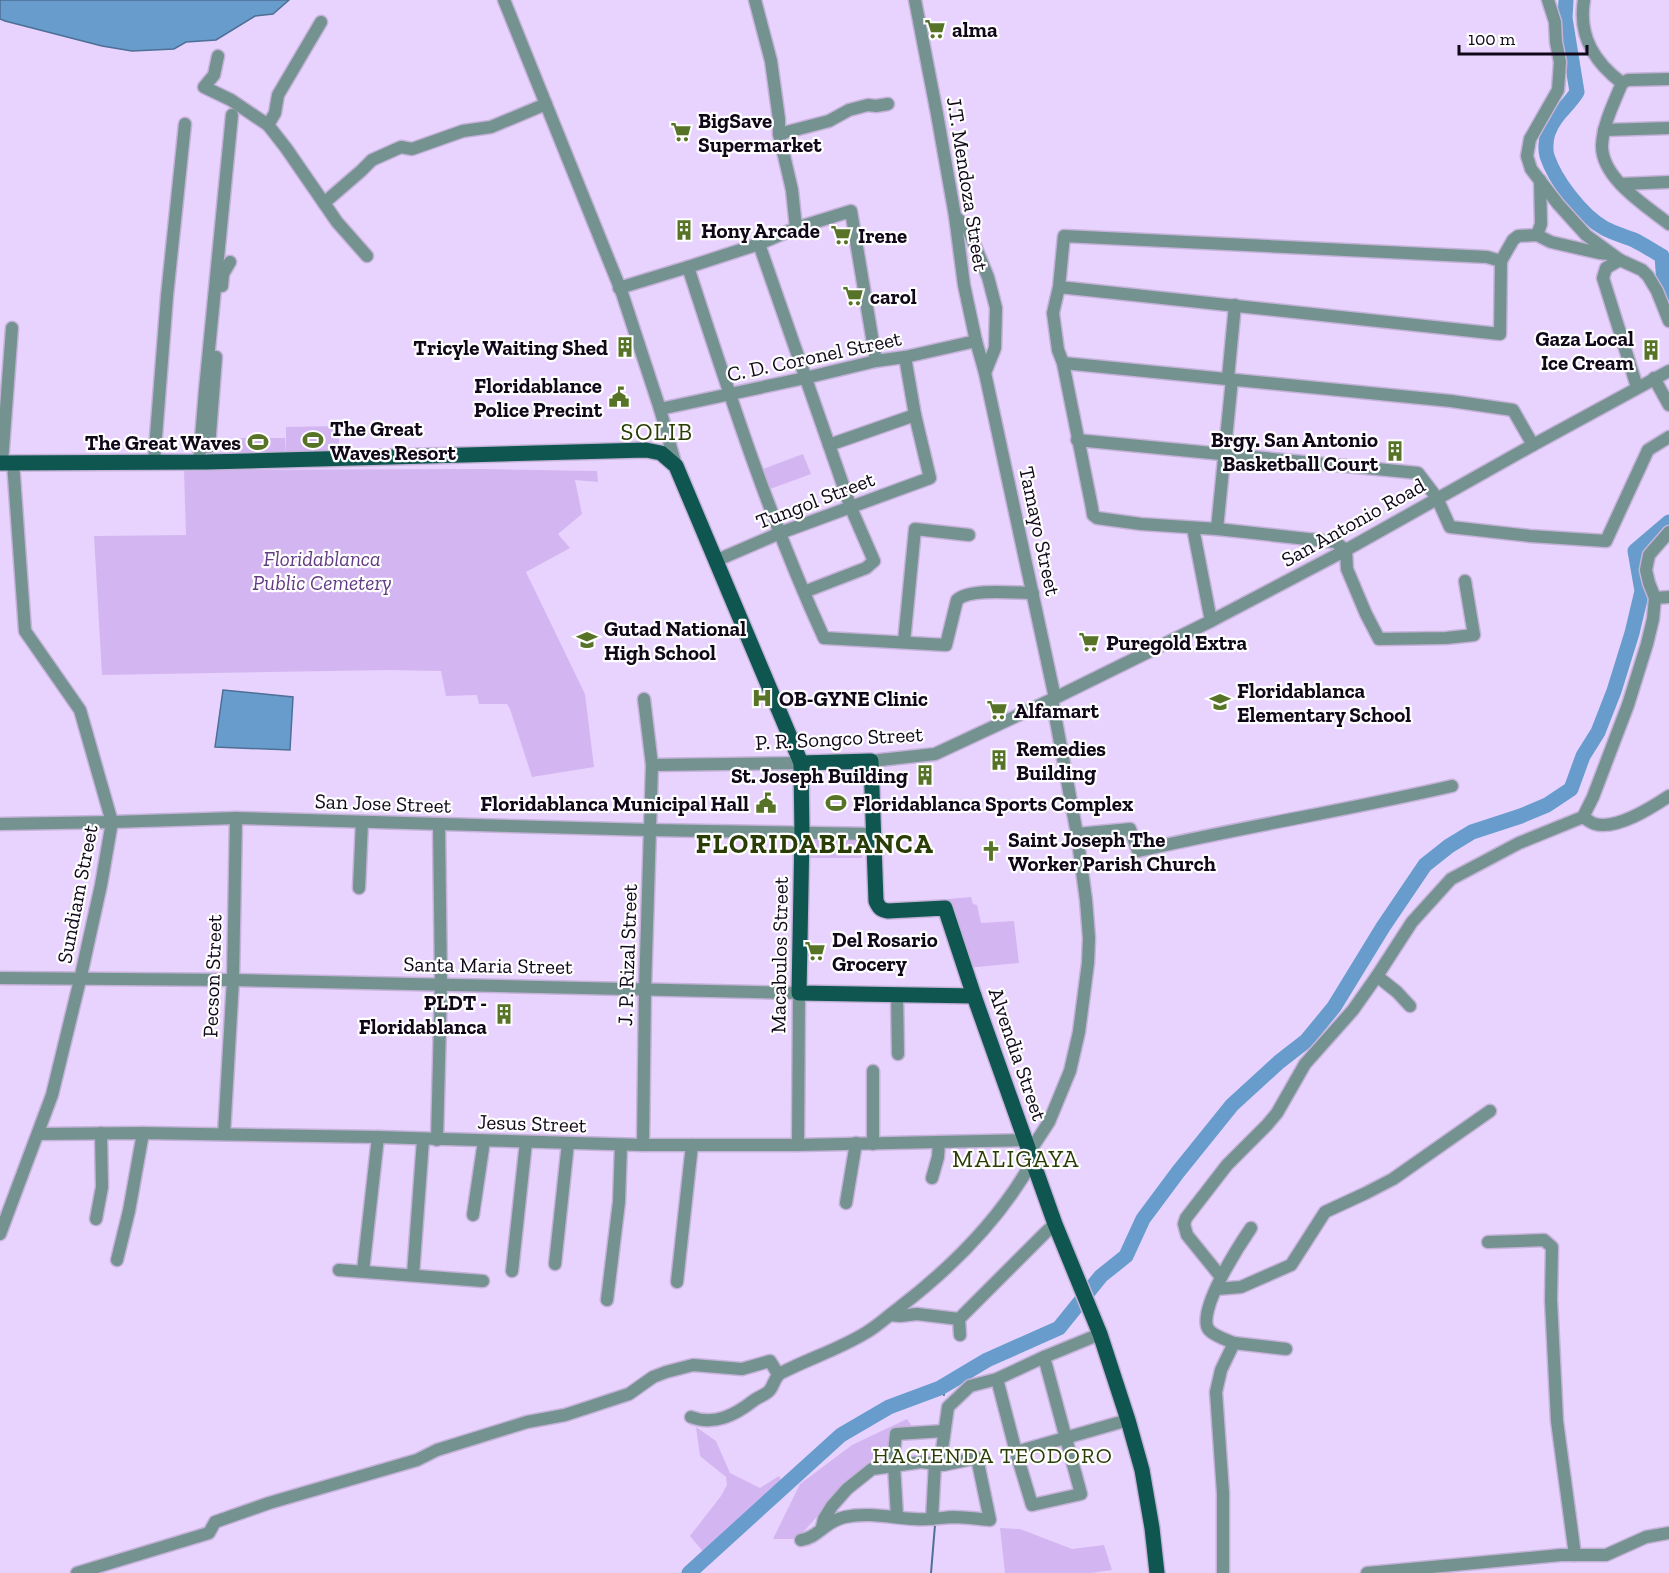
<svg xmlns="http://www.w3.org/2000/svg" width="1669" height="1573" viewBox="0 0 1669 1573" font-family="'Zilla Slab',serif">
  <rect width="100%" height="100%" fill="#e8d3fe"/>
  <g fill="#d3b6f1">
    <polygon points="339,426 339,453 286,454 286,427"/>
    <polygon points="232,438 285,438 286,455 232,456"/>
    <polygon points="803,454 811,474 770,489 763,469"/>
    <polygon points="486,469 597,471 598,482 575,480 582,514 558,534 570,548 526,572 585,694 594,767 532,777 510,709 507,704 479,704 477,695 446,696 441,671 389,670 102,675 94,536 186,535 184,470"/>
    <rect x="809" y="833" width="53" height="25"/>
    <polygon points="971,897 973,904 977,905 981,923 1014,921 1019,963 967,968 949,909 948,899"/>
    <polygon points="907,1419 913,1428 892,1440 887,1463 871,1462 832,1500 797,1539 773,1539 800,1484 852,1445"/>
    <polygon points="696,1427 716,1441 730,1473 760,1488 779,1476 783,1484 705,1554 690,1536 721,1496 727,1485 726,1477 700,1456"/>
    <polygon points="1000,1528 1020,1529 1072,1549 1104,1545 1112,1570 1091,1573 1005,1573"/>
  </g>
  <g fill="#689ccc" stroke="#4e6f96" stroke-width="1.5">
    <polygon points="0,0 289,0 273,14 255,16 216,40 186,42 174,49 132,51 102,46 5,21 0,19"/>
    <polygon points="223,690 293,697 290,750 215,747"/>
  </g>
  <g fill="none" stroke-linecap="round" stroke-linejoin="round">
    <g stroke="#4e6f96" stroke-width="2">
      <polyline points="940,1388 944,1395"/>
      <polyline points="931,1573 935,1525"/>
    </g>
    <g stroke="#689ccc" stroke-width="15">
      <path d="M1566,0L1565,18L1577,92C1567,108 1555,114 1548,133C1546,139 1545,150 1547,156C1555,180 1581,215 1604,228C1613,233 1624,236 1634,240C1644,245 1653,251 1662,256L1664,284L1669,296"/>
      <polyline points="689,1573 841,1435 889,1407 940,1388 987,1360 1059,1328 1101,1276 1126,1256 1143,1219 1178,1172 1232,1105 1279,1062 1306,1041 1334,1007 1383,927 1425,865 1449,846 1472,832 1521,816 1547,805 1571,789 1583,756 1598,732 1614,691 1632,633 1642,591 1635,551 1669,522"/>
    </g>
    <g stroke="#c5b2d9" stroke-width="15">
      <g id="minor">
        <polyline points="504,0 622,293 660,409 676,466"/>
        <polyline points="755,0 771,61 779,119 779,134 792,190 796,228"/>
        <polyline points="915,0 937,114 955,216 964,285 976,341 985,373 1055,698"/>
        <polyline points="1548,0 1555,22 1556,42 1560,62 1558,90 1530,139 1527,156 1531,169 1558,204 1586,235 1620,260 1642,270 1648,276 1657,291 1669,321"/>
        <path d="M1584,0C1578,36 1594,62 1622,83"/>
        <polyline points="218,56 214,75 204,87 231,100 268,125 286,148 337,222 367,256"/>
        <path d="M1622,83C1614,103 1603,124 1602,145C1601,178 1646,206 1669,224"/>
        <polyline points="1622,83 1628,80 1669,79"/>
        <polyline points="268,125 275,113 278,95 321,22"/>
        <polyline points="1604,130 1669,128"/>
        <polyline points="779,134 829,121 849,110 868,105 876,106 888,104"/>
        <polyline points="1621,184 1669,182"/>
        <polyline points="324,203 361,171 372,160 401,147 412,149 463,131 491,127 546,104"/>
        <polyline points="955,216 968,229 988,277 996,308 995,348 985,373"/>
        <polyline points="1537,235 1541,224 1540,180"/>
        <polyline points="759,244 851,508 874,561 866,568 804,592"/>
        <polyline points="1620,260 1606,268 1603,278 1637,387"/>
        <polyline points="1501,261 1513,240 1518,236 1537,235 1551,242 1599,253 1609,254"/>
        <path d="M688,267C729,393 769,518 824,638L946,645L957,600C970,588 1015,593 1033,593"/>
        <polyline points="222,286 223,274 230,262"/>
        <polyline points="1059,287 1500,334 1501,261 1487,257 1064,236 1059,287 1053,313 1058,350 1063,363 1092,508 1093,515 1097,518 1141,524 1217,529 1335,542 1346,550 1347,569 1366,614 1379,639 1446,638 1474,635 1465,581"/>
        <polyline points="619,288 688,267 759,244 796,228 851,211 876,361"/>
        <polyline points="1063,363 1451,401 1513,410 1533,445"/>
        <polyline points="1228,378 1235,305"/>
        <polyline points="1654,378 1669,405"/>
        <polyline points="660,409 805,378 876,361 905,357 976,341"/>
        <polyline points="1077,440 1418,473 1437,498 1450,527 1530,536 1606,541 1648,450 1669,437"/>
        <polyline points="829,445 915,415"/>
        <polyline points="209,447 216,357"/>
        <polyline points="2,462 12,328"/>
        <polyline points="154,462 167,296 185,124"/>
        <polyline points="199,462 205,390 232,115"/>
        <polyline points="1193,528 1211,621"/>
        <polyline points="1217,529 1232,379"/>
        <polyline points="715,561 780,533 930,478 915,415 905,357"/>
        <polyline points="1655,598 1669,597"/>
        <polyline points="904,642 915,529 969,535"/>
        <polyline points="871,761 935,754 1055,698 1211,621 1346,550 1533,445 1669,371"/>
        <polyline points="652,765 801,763"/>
        <path d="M1583,817C1586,819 1591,823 1595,824C1617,830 1651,808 1669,796"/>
        <polyline points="0,824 112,822 236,818 650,830 874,834"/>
        <path d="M1077,834L1130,829L1138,851C1242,827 1348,810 1452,786"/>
        <polyline points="359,888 362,822"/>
        <polyline points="0,978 233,980 799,993 798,1145"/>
        <polyline points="897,994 898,1054"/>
        <polyline points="1410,1006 1397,992 1377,976 1412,922 1451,879 1519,843 1583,817 1593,797 1628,705 1647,644 1653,619 1655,598 1649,583 1646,570 1649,555 1669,532"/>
        <polyline points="873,1071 873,1144"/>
        <polyline points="38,1134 143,1133 378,1137 643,1145 798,1145 1025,1140"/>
        <polyline points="224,1134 233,980 236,818"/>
        <polyline points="437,1140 441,984 439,824"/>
        <polyline points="643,1145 645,989 652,765 644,699"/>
        <polyline points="1030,1151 1049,1122 1070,1071 1079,1032 1088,963 1089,938 1086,900 1077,834 1052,699"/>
        <polyline points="932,1178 938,1157 939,1142"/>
        <polyline points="846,1203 856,1143"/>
        <polyline points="473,1215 484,1141"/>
        <polyline points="96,1219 102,1187 101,1133"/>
        <polyline points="0,1234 52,1095 80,980 101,885 112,822 80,710 25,631 13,462"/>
        <polyline points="1488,1242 1544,1240 1552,1247 1551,1300 1557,1421 1575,1555"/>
        <polyline points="117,1260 129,1211 143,1133"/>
        <polyline points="555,1264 568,1143"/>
        <polyline points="339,1270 483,1281"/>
        <polyline points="363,1271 378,1137"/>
        <polyline points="512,1271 526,1142"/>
        <polyline points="413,1275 423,1140"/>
        <polyline points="1221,1277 1187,1235 1184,1224 1186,1218 1227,1165 1267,1125 1277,1113 1305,1064 1353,1010 1377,976"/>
        <polyline points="677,1282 692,1145"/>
        <polyline points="1217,1289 1241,1287 1291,1265 1325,1212 1366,1193 1393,1179 1490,1111"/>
        <polyline points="607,1300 619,1202 621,1145"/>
        <polyline points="890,1315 900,1316 917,1314 959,1319"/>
        <polyline points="960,1335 959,1319 1046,1232 1055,1224"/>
        <polyline points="1234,1343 1286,1349"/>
        <polyline points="997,1379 1016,1452 1032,1505 1081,1494 1044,1357"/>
        <path d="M691,1417C714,1426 735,1415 753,1401C758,1397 765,1395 769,1391C774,1386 774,1377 781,1373C810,1358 840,1349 867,1332C879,1325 889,1315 900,1307C952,1267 1001,1218 1033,1160"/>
        <polyline points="1016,1452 1128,1420"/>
        <polyline points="940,1464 948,1407 970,1386 997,1379 1044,1357 1100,1334"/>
        <polyline points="897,1516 894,1465 893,1461 896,1434 944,1431"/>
        <polyline points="932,1519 935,1463"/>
        <path d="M801,1540C818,1538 825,1521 845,1517C868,1512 893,1518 915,1519C927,1520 940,1518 953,1517C965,1517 978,1519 990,1520L977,1458L943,1465L921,1462L872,1469L847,1489L832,1506L824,1519L822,1527"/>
        <polyline points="77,1573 209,1533 215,1522 269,1503 417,1460 437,1450 527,1422 565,1415 629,1394 653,1377 666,1372 693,1365 742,1369 770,1361 778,1374"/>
        <path d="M1223,1573V1493L1216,1392L1221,1370L1234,1343C1227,1340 1214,1336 1209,1330C1195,1313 1240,1244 1251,1228"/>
        <polyline points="1367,1573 1561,1555 1606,1555 1646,1537 1669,1533"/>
      </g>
    </g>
    <g stroke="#c5b2d9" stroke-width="18">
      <g id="major">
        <polyline points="0,463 207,462 646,450 661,453 676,466 801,763 802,834 799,993 974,996"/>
        <path d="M801,763L871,761L876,901C879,908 881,910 888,911L945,908L974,996L1055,1224L1100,1334L1128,1420L1142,1470L1152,1528L1157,1573"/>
      </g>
    </g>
    <use href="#minor" stroke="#749390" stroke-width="12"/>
    <use href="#major" stroke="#0f5650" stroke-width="15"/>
  </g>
  <defs>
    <g id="supermarket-bare" transform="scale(1.62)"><path d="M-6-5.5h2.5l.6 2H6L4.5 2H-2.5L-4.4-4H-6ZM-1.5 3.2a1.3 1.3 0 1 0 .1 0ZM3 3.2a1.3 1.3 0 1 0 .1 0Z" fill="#577327" stroke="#fefefe" stroke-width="2.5" paint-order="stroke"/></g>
    <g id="building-bare" transform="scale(1.62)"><path d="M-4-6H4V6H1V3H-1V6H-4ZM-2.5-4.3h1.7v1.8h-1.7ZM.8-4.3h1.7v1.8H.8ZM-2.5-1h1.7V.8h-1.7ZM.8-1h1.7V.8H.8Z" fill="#577327" stroke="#fefefe" stroke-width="2.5" paint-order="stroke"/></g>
    <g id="civic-bare" transform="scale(1.62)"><path d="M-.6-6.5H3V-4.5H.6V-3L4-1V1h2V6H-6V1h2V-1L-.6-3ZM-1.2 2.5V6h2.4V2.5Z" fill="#577327" stroke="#fefefe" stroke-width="2.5" paint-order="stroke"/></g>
    <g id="stadium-bare" transform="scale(1.62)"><path d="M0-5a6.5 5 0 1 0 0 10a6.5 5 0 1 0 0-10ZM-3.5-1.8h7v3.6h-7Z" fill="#577327" stroke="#fefefe" stroke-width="2.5" paint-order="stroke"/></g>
    <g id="school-bare" transform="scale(1.62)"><path d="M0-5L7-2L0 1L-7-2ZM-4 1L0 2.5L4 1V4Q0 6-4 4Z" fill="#577327" stroke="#fefefe" stroke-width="2.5" paint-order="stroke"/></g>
    <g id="hospital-bare" transform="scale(1.62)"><path d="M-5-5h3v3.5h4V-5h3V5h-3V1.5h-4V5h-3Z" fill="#577327" stroke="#fefefe" stroke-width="2.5" paint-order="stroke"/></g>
    <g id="church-bare" transform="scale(1.62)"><path d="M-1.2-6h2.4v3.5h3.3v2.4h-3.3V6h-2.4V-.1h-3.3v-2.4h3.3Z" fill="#577327" stroke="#fefefe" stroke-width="2.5" paint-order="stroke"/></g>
  </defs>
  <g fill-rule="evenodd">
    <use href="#supermarket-bare" x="935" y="29"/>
    <use href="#supermarket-bare" x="681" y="132"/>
    <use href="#building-bare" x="684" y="230"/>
    <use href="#supermarket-bare" x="841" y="235"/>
    <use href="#supermarket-bare" x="853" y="296"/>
    <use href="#building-bare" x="625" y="347"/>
    <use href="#building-bare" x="1651" y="350"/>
    <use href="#civic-bare" x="619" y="397"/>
    <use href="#stadium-bare" x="313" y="440"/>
    <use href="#stadium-bare" x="258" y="442"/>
    <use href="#building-bare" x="1395" y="451"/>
    <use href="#school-bare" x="587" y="640"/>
    <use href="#supermarket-bare" x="1089" y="642"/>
    <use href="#hospital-bare" x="762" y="698"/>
    <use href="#school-bare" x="1220" y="702"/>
    <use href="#supermarket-bare" x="997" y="710"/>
    <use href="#building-bare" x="999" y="760"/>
    <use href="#building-bare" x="925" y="775"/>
    <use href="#civic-bare" x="766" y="803"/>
    <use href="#stadium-bare" x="836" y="803"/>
    <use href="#church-bare" x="991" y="851"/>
    <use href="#supermarket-bare" x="815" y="951"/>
    <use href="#building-bare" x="504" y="1014"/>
  </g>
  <g text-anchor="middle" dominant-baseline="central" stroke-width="4.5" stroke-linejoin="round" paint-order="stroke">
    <g font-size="21" font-weight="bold" fill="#100719" stroke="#fefefe" text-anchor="start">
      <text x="952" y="29">alma</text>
      <text x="698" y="120">BigSave<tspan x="698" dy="24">Supermarket</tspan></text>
      <text x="701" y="230">Hony Arcade</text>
      <text x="858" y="235">Irene</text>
      <text x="870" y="296">carol</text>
      <text x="1634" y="338" text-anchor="end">Gaza Local<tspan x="1634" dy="24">Ice Cream</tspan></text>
      <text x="608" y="347" text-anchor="end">Tricyle Waiting Shed</text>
      <text x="602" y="385" text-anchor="end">Floridablance<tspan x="602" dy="24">Police Precint</tspan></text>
      <text x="330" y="428">The Great<tspan x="330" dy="24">Waves Resort</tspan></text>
      <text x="1378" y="439" text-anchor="end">Brgy. San Antonio<tspan x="1378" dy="24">Basketball Court</tspan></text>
      <text x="241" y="442" text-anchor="end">The Great Waves</text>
      <text x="604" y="628">Gutad National<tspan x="604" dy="24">High School</tspan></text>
      <text x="1106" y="642">Puregold Extra</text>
      <text x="1237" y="690">Floridablanca<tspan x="1237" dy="24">Elementary School</tspan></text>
      <text x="779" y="698">OB-GYNE Clinic</text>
      <text x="1014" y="710">Alfamart</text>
      <text x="1016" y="748">Remedies<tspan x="1016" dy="24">Building</tspan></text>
      <text x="908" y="775" text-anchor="end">St. Joseph Building</text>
      <text x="749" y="803" text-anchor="end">Floridablanca Municipal Hall</text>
      <text x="853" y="803">Floridablanca Sports Complex</text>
      <text x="1008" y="839">Saint Joseph The<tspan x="1008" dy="24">Worker Parish Church</tspan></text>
      <text x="832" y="939">Del Rosario<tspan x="832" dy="24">Grocery</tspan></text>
      <text x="487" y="1002" text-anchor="end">PLDT -<tspan x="487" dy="24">Floridablanca</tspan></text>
    </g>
    <g font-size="21" fill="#100719" stroke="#fefefe">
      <text transform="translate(968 184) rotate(81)">J.T. Mendoza Street</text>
      <text transform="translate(814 356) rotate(-12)">C. D. Coronel Street</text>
      <text transform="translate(815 500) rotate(-21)">Tungol Street</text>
      <text transform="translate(1353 522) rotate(-29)">San Antonio Road</text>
      <text transform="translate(1040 531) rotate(78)">Tamayo Street</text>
      <text transform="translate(839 738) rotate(-3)">P. R. Songco Street</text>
      <text transform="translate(383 803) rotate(2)">San Jose Street</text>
      <text transform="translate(77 894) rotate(-79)">Sundiam Street</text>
      <text transform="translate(627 955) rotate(-88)">J. P. Rizal Street</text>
      <text transform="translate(779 955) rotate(-89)">Macabulos Street</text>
      <text transform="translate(488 965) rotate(1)">Santa Maria Street</text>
      <text transform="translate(212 976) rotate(-88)">Pecson Street</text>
      <text transform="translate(1018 1054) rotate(71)">Alvendia Street</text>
      <text transform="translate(532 1123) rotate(2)">Jesus Street</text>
    </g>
    <g font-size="21" font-style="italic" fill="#623b83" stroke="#fefefe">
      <text x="322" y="558">Floridablanca<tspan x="322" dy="24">Public Cemetery</tspan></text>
    </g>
    <g font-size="22" letter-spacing="1.5" fill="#2b3d07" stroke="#fefefe">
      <text x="993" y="1455">HACIENDA TEODORO</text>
    </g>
    <g font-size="24" letter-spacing="1.5" fill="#2b3d07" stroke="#fefefe">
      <text x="657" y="431">SOLIB</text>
      <text x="1016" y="1158">MALIGAYA</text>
    </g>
    <g font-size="27" font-weight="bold" letter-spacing="1.5" fill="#2b3d07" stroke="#fefefe">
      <text x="815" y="844">FLORIDABLANCA</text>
    </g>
  </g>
  <path d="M1459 45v9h128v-9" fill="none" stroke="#100719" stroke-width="3"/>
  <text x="1468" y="45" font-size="18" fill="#100719" stroke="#fefefe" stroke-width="4.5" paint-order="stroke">100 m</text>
</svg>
